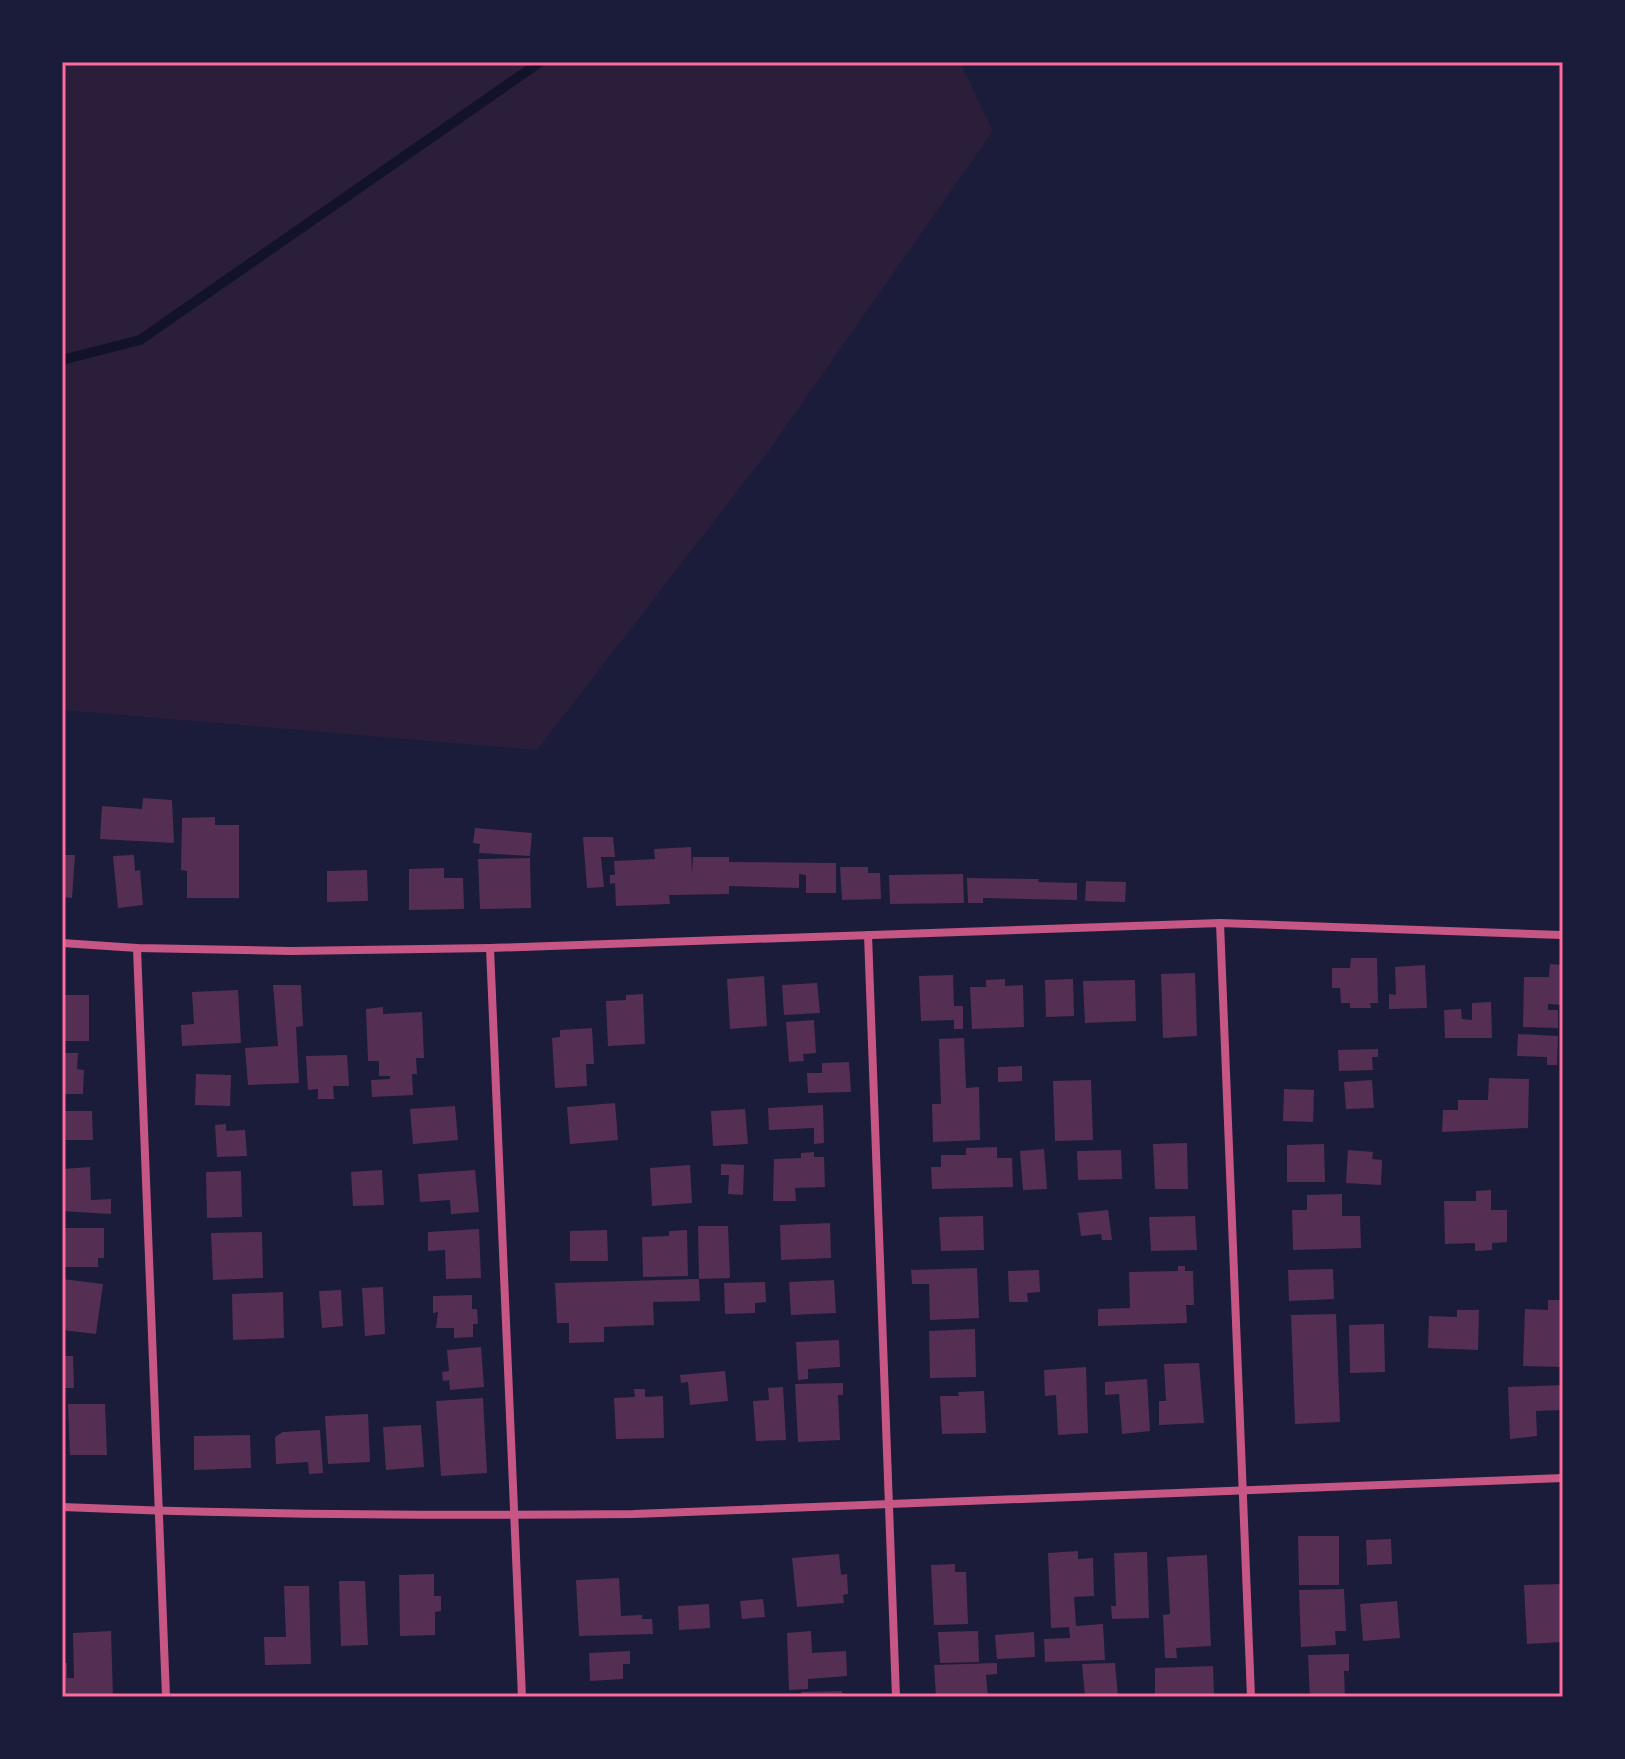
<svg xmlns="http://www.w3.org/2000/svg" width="1625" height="1759" viewBox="0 0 1625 1759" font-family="'Source Sans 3',sans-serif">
  <rect width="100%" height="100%" fill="#1b1b3a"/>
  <polygon fill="#2a1e3b" points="62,62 960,62 993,131 770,449 537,750 62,710"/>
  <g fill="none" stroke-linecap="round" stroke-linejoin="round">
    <polyline stroke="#12122b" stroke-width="10" points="62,360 140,340 540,62"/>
  </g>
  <g fill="#542f53">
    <polygon points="143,798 172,800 174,843 100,839 102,806 142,809"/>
    <polygon points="215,817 215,825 239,825 239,898 187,898 187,871 181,870 182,818"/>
    <polygon points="475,828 532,833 530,856 479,853 480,844 473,843"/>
    <polygon points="583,837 613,837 615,857 601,857 604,887 587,888"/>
    <polygon points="691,847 692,874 693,857 729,857 729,862 836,863 836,893 806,893 806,875 799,874 799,888 729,886 729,894 669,895 670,904 616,906 615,883 610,884 610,875 615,875 614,861 655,859 654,849"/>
    <polygon points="62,855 75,855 72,898 62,897"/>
    <polygon points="134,855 135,871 140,870 143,905 118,908 113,856"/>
    <polygon points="530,858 531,908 480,909 478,859"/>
    <polygon points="840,867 868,867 868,873 880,873 881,899 842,900"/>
    <polygon points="444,868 444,878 463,878 464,909 409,910 409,869"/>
    <polygon points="367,870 368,901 327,902 327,871"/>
    <polygon points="963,874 964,903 890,904 889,875"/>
    <polygon points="967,878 1039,879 1038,882 1077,883 1077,900 983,898 983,903 968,903"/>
    <polygon points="1086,881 1126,882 1125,902 1085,901"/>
    <polygon points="1351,958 1377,958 1378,1003 1370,1003 1371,1008 1350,1008 1350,1003 1341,1003 1340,988 1332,988 1332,968 1350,968"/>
    <polygon points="1550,964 1563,965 1563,1005 1548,1004 1548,1010 1558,1010 1558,1028 1523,1027 1524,977 1549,977"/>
    <polygon points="1425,965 1427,1008 1389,1009 1389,994 1396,995 1395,967"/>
    <polygon points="1195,973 1197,1036 1163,1038 1161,974"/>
    <polygon points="953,975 954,1006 963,1006 963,1029 954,1029 954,1020 921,1021 919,976"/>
    <polygon points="764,976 767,1026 730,1029 727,979"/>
    <polygon points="1005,979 1005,986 1023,985 1024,1027 972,1029 970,987 986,987 986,980"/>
    <polygon points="1073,979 1074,1016 1046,1017 1045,980"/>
    <polygon points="1135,980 1136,1021 1085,1023 1083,981"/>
    <polygon points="817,983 820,1013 784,1015 782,985"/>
    <polygon points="273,985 301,985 303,1026 296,1027 299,1083 248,1085 245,1048 278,1046"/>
    <polygon points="238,990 241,1043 182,1046 181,1025 194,1024 192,992"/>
    <polygon points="643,994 645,1044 608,1046 606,1001 626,1000 626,995"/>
    <rect x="62" y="995" width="27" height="46"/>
    <polygon points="1491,1002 1492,1038 1445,1038 1444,1010 1461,1009 1462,1019 1472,1020 1472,1003"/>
    <polygon points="383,1007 383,1014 422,1012 424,1058 416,1058 417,1074 412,1074 413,1095 372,1097 371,1080 390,1079 390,1076 379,1076 379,1061 368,1061 366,1009"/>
    <polygon points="814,1020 816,1053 803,1054 804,1061 789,1062 786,1022"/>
    <polygon points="592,1028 594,1064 586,1064 587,1086 555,1088 552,1038 560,1037 560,1030"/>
    <polygon points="1518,1034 1558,1036 1557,1065 1547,1065 1547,1057 1517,1056"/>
    <polygon points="964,1038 966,1088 979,1087 980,1140 933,1142 932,1104 941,1104 939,1039"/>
    <polygon points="1378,1049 1378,1057 1372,1057 1373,1070 1339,1071 1338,1050"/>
    <polygon points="62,1053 78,1053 77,1069 84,1070 83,1094 62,1094"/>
    <polygon points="347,1055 349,1086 333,1086 334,1099 318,1099 318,1089 308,1090 306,1056"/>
    <polygon points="849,1062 851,1092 808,1093 807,1073 822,1073 822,1063"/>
    <polygon points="1022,1066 1022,1081 998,1082 998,1067"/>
    <polygon points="196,1074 231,1075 230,1106 195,1105"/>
    <polygon points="1489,1078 1529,1079 1528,1128 1442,1132 1443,1110 1458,1110 1458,1100 1488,1100"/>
    <polygon points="1091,1080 1093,1140 1055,1141 1053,1081"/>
    <polygon points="1372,1080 1374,1108 1346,1109 1344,1082"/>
    <polygon points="1284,1089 1314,1090 1313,1122 1283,1121"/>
    <polygon points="615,1103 618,1140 570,1144 567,1107"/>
    <polygon points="823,1105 824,1143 814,1144 814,1128 769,1130 768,1108"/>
    <polygon points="455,1106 458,1140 413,1144 410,1109"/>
    <polygon points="745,1109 748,1144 713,1146 711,1111"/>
    <polygon points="62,1111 92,1111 93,1140 62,1140"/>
    <polygon points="226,1124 226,1131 245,1130 247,1156 217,1157 215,1125"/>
    <polygon points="1187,1143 1188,1189 1155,1189 1153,1144"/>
    <polygon points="1324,1144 1325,1182 1287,1182 1287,1145"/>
    <polygon points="997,1147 997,1158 1012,1158 1013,1187 932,1189 931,1167 941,1167 941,1155 966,1155 966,1148"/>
    <polygon points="1044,1149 1047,1189 1023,1190 1020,1151"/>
    <polygon points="1121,1150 1122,1179 1078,1180 1077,1151"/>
    <polygon points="1348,1150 1373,1152 1372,1159 1382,1160 1381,1185 1346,1183"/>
    <polygon points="814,1152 814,1157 824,1157 825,1187 795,1188 796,1201 773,1201 774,1159 801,1158 801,1153"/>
    <polygon points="721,1164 744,1165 743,1195 728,1194 729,1175 721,1175"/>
    <polygon points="690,1165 692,1203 652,1206 650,1168"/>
    <polygon points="90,1167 91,1200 111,1199 111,1214 62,1211 62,1169"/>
    <polygon points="382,1170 384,1205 353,1206 351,1172"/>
    <polygon points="475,1170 479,1212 451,1214 450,1200 420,1202 418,1174"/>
    <polygon points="241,1171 242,1217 207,1218 206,1172"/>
    <polygon points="1491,1190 1491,1210 1507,1210 1507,1242 1492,1243 1492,1250 1475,1251 1475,1243 1445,1244 1444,1201 1476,1201 1476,1191"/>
    <polygon points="1342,1194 1342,1216 1360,1216 1361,1248 1293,1250 1292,1210 1307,1210 1307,1195"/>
    <polygon points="1108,1210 1112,1240 1102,1240 1101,1234 1081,1236 1078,1213"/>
    <polygon points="983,1216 984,1250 941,1251 939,1217"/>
    <polygon points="1195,1216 1197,1250 1151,1251 1149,1217"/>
    <polygon points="830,1223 831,1258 781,1260 780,1225"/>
    <polygon points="698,1226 728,1226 730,1278 699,1279"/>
    <polygon points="62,1228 104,1228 104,1258 98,1258 98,1267 62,1267"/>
    <polygon points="479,1229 481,1278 446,1279 445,1250 428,1251 428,1232"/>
    <polygon points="607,1230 608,1261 570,1261 570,1231"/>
    <polygon points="687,1230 688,1276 643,1277 642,1237 669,1236 669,1231"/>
    <polygon points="262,1232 263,1278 213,1280 211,1233"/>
    <polygon points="1178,1266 1185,1266 1185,1271 1193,1271 1194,1305 1186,1305 1187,1323 1098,1326 1098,1309 1130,1308 1129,1272 1178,1271"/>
    <polygon points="977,1268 979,1318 930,1320 929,1284 912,1284 911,1270"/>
    <polygon points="1333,1269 1334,1299 1289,1301 1288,1270"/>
    <polygon points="1039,1270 1040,1292 1027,1293 1028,1302 1009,1302 1008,1271"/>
    <polygon points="62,1279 103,1284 96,1334 62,1330"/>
    <polygon points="699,1279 700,1301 653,1302 654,1325 604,1327 604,1342 569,1343 569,1323 557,1323 555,1283"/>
    <polygon points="834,1280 836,1313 791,1315 789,1282"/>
    <polygon points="765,1282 766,1302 755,1303 755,1313 725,1314 724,1283"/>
    <polygon points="383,1287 385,1334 365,1336 362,1288"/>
    <polygon points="341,1290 343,1326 322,1328 319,1291"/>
    <polygon points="283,1292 284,1338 233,1340 232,1294"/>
    <polygon points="472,1295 472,1309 477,1309 478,1324 473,1324 473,1337 454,1338 454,1328 436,1328 438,1312 433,1313 433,1296"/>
    <polygon points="1548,1300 1563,1300 1563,1367 1523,1366 1525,1309 1548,1310"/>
    <polygon points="1457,1310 1479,1310 1478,1350 1428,1348 1429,1316 1457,1317"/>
    <polygon points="1336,1314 1340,1422 1295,1424 1291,1315"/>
    <polygon points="1384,1324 1385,1372 1350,1373 1349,1325"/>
    <polygon points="975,1329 976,1377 930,1378 929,1331"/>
    <polygon points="839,1340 840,1367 808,1369 808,1379 798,1380 796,1342"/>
    <polygon points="481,1347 484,1387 450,1390 449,1380 443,1381 442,1372 449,1371 447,1350"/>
    <polygon points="62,1356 73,1356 74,1388 62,1388"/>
    <polygon points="1199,1363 1204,1423 1159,1425 1159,1401 1166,1401 1164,1364"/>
    <polygon points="1086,1367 1088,1433 1058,1435 1056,1395 1045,1396 1044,1370"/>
    <polygon points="725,1371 728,1401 690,1405 688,1382 681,1383 680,1375"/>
    <polygon points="1147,1379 1150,1431 1122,1434 1119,1394 1105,1395 1105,1382"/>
    <polygon points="843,1383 843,1395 838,1395 840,1440 798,1442 795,1384"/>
    <polygon points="1563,1385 1563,1410 1536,1411 1537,1436 1510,1439 1508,1387"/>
    <polygon points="783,1387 786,1440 756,1441 753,1401 769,1400 768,1388"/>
    <polygon points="634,1389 645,1389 645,1397 663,1396 664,1438 616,1439 614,1398 635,1397"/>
    <polygon points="984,1391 986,1433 942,1434 940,1396 959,1396 958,1392"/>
    <polygon points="483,1398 487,1473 441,1476 436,1401"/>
    <polygon points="68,1404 105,1404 107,1455 70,1455"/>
    <polygon points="368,1414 370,1462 328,1464 325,1416"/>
    <polygon points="421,1425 424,1467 386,1470 383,1427"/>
    <polygon points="320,1430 323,1473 309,1474 308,1462 276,1464 275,1437 283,1432"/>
    <polygon points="250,1435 251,1468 194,1470 194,1436"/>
    <polygon points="1298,1536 1339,1536 1339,1585 1299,1585"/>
    <polygon points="1391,1539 1392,1564 1367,1565 1366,1540"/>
    <polygon points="1078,1551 1078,1559 1093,1558 1094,1596 1074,1597 1076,1626 1103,1624 1105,1660 1045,1662 1044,1639 1070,1638 1069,1627 1051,1628 1048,1553"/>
    <polygon points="1147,1552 1149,1618 1112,1619 1111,1606 1116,1606 1114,1553"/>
    <polygon points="839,1554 841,1575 847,1574 848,1594 843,1595 844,1603 797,1607 792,1558"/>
    <polygon points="1207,1555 1211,1646 1176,1648 1177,1658 1165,1658 1163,1615 1170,1614 1167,1557"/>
    <polygon points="955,1564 955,1572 966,1572 968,1624 934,1625 931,1565"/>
    <polygon points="434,1574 434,1596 441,1596 441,1611 435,1612 435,1635 400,1636 399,1575"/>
    <polygon points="619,1578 621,1616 642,1615 642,1619 652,1619 653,1634 579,1636 576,1580"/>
    <polygon points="339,1581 365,1581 368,1645 341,1646"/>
    <polygon points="1563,1584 1563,1642 1527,1644 1524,1585"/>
    <polygon points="284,1586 309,1586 311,1664 265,1665 264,1637 286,1637"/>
    <polygon points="1344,1589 1346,1631 1335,1631 1336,1645 1301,1647 1299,1590"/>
    <polygon points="763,1599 765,1617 742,1619 740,1601"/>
    <polygon points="1397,1601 1400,1638 1363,1641 1360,1604"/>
    <polygon points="709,1604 710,1628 679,1630 678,1606"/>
    <polygon points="111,1631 113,1697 62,1697 62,1663 67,1663 67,1678 74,1678 73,1633"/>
    <polygon points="811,1631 812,1653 846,1651 847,1676 808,1679 808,1689 789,1690 787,1633"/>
    <polygon points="978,1631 979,1662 940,1663 938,1632"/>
    <polygon points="1034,1632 1035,1657 997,1659 995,1635"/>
    <polygon points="630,1651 630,1664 623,1664 623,1679 590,1681 589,1653"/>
    <polygon points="1349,1654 1349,1671 1344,1671 1345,1697 1310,1697 1308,1655"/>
    <polygon points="997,1663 997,1674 986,1675 988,1697 936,1697 934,1665"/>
    <polygon points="1115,1663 1118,1697 1085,1697 1082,1664"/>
    <polygon points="1213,1666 1214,1697 1155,1697 1155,1668"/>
    <polygon points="842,1691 843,1697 801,1697 801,1692"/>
  </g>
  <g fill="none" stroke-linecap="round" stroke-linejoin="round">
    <g stroke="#c65784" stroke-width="8">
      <polyline points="1220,923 1251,1697"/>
      <polyline points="868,935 896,1697"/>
      <polyline points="62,943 137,948 292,951 490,948 1220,923 1563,935"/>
      <polyline points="137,948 166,1697"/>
      <polyline points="490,948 522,1697"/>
      <path d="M62,1507C252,1515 444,1516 634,1514L1563,1478"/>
    </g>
  </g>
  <rect width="1625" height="1759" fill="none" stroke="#1b1b3a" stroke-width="128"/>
  <rect x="64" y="64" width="1497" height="1631" fill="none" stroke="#ff6b9d" stroke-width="3"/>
</svg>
